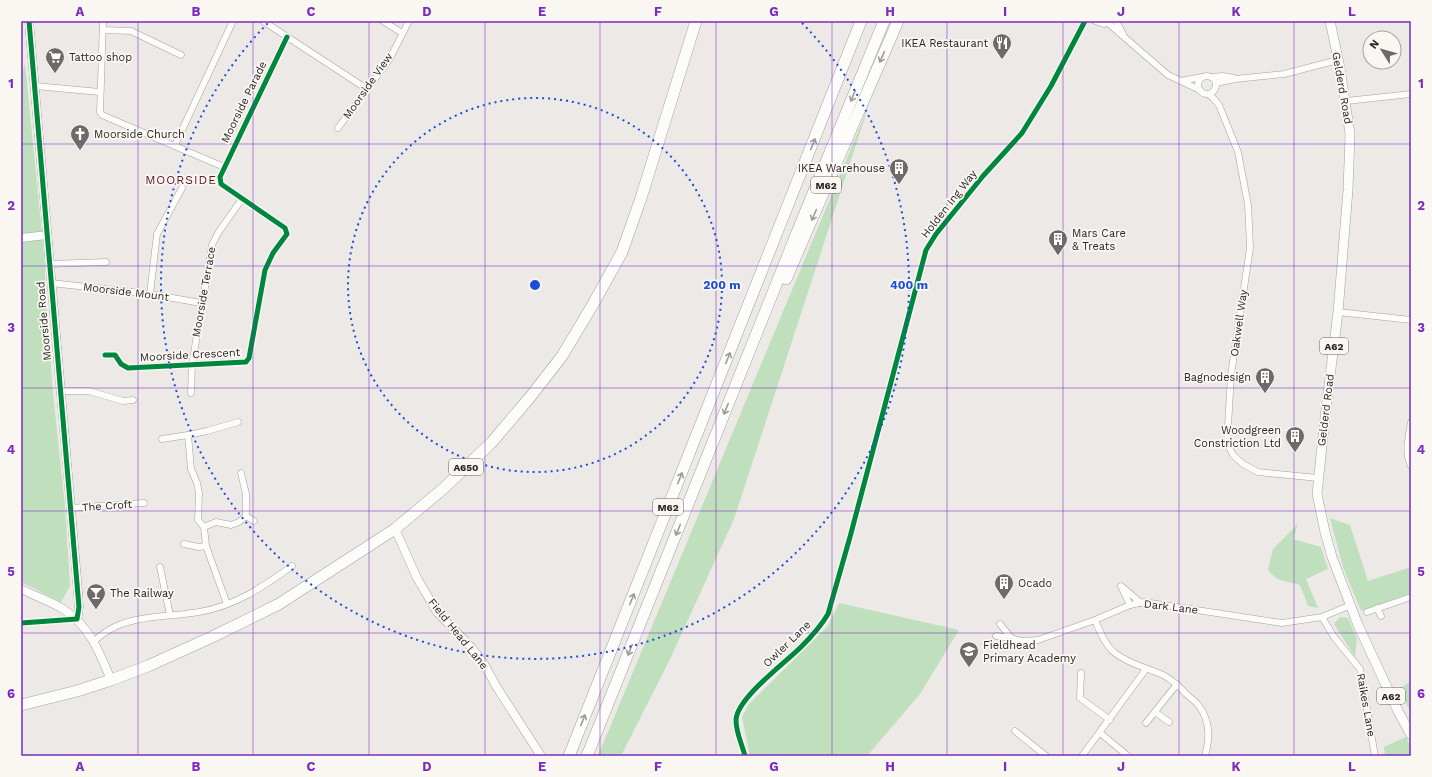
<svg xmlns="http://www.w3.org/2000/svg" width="1432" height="777" viewBox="0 0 1432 777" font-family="'Work Sans',sans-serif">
  <rect width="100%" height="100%" fill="#ece9e7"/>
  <g fill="#c0dfbd">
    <polygon points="25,63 45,265 45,283 53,393 65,507 70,586 61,602 21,582 21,78"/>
    <polygon points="869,105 734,519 671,657 621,756 598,756"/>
    <polygon points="1330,518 1350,525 1368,581 1411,567 1411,593 1361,611 1343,567"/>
    <polygon points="1298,524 1293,539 1321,547 1328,569 1306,579 1318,608 1308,606 1300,585 1277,579 1268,570 1273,549"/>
    <polygon points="839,603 959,630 920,694 867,756 750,756 742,717 749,704 828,626"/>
    <polygon points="1340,617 1348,618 1357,638 1355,657 1334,624"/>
    <polygon points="1411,681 1411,713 1399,689"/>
    <polygon points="1406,737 1411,747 1411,756 1385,756 1384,747"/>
  </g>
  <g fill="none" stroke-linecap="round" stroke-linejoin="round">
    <g stroke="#a4a2a1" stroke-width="7">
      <g id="street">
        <polyline points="103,21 100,112 102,115 224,167"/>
        <polyline points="263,21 367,89"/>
        <polyline points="383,21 402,33"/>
        <polyline points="1095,21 1104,24 1110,22"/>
        <polyline points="1116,21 1123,34"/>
        <polyline points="1108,23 1168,75 1200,90"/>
        <polyline points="103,30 131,31 181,55"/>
        <circle cx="1207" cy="85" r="9"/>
        <polyline points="1211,77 1223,76 1234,78"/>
        <polyline points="1181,81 1202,77"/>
        <polyline points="1216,83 1235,79 1284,74 1338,60"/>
        <polyline points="35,86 100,92"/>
        <polyline points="1208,94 1213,98 1219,105 1238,152 1248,205 1249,224 1250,248 1231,375 1227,443 1233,455 1243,464 1258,472 1318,478"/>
        <polyline points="1346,101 1411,94"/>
        <polyline points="338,128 389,60 409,21"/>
        <polyline points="175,145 233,21"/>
        <polyline points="50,264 106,262"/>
        <polyline points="51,283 150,294 201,303"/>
        <polyline points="150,294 157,234 182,188"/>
        <polyline points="1338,312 1411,320"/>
        <polyline points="105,355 115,355 121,364 128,368 246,362 249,358 265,270 273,253 287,234 285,228 221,184 220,177 287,37"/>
        <polyline points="60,391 89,391 123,401 133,400"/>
        <polyline points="191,393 192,365 212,245 218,233 242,199"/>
        <path d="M1411,422C1409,436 1404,452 1411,466"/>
        <polyline points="162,439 188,435"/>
        <polyline points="70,508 144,503"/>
        <polyline points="246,516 254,521"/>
        <polyline points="204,527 216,522 231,525 239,522 246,516 246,494 241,473"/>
        <polyline points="184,544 199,547 206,546"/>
        <polyline points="160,567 170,615"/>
        <polyline points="227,604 206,546 204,527 198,520 199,493 197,483 191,469 188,435 207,431 238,422"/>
        <polyline points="1130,605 1121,586 1141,603"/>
        <polyline points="1377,608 1381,616"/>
        <polyline points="1367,612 1411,597"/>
        <polyline points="1322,617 1334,637 1360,669 1375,756"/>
        <path d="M1095,620C1100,632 1105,645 1115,653C1130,665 1149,668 1165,676C1173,681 1180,687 1186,694C1191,698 1196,702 1199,706C1210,721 1210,739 1205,756"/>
        <polyline points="21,623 77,619"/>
        <polyline points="1000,624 1011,638"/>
        <polyline points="996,636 1011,638 1021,641 1038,640 1095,620 1130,605 1144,602 1282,623 1322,617 1351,605"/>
        <path d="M94,641C99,637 104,633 109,630C133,615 171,617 199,612C235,606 263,587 292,566"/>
        <polyline points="1081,673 1080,698 1110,720"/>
        <polyline points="1155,712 1169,722"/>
        <polyline points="1146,723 1177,684"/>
        <polyline points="1015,731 1046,756"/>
        <polyline points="1100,733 1128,756"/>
        <path d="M745,756C742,744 736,733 736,720C737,698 785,663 801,647C811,637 821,626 828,614L850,537L926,250L936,234L983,176L1022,133L1051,86L1085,21"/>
        <polyline points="1082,756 1146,669"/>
      </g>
    </g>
    <g stroke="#a4a2a1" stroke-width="9">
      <g id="secondary">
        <polyline points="29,21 78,592 79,607 77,619"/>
        <polyline points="21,238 47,235"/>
        <polyline points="395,529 417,578 437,612 472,648 484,664 496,686 541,756"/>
        <path d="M21,589C35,596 50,601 63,609C89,625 100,653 111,680"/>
      </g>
    </g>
    <g stroke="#a4a2a1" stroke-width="10">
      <polyline id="primary" points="1330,21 1340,68 1350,134 1348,190 1338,312 1325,417 1317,494 1325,532 1332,557 1358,625 1398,711 1411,735"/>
    </g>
    <g stroke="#a4a2a1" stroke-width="12">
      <g id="highway">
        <polyline points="786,279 898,21"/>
        <polyline points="21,705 77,691 111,680 148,666 212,637 279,604 395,529 444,488 492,442 531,396 562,356 592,306 622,252 641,198 696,21"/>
        <polyline points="569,756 861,21"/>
        <polyline points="587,756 798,230 884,21"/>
      </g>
    </g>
    <use href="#street" stroke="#fcfcfb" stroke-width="6"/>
    <use href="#secondary" stroke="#fcfcfb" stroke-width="8"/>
    <use href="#primary" stroke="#fcfcfb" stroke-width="9"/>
    <use href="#highway" stroke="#fcfcfb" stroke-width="11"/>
    <g stroke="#faf7f3" stroke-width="8">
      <g id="cycleway">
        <polyline points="105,355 115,355 121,364 128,368 246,362 249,358 265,270 273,253 287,234 285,228 221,184 220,177 287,37"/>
        <polyline points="21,623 77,619 79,607 29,21"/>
        <path d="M745,756C742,744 736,733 736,720C737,698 785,663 801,647C811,637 821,626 828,614L850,537L926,250L936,234L983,176L1022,133L1051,86L1085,21"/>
      </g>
    </g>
    <use href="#cycleway" stroke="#00873e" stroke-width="5"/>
  </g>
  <defs><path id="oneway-shaft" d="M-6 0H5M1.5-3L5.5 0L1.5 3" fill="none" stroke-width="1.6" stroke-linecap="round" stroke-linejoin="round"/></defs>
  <g stroke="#9d9c9b">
    <use href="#oneway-shaft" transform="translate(882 57) rotate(114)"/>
    <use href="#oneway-shaft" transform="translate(853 96) rotate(112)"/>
    <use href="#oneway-shaft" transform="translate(813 144) rotate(-68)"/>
    <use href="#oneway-shaft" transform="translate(814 215) rotate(113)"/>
    <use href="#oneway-shaft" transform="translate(728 358) rotate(-68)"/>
    <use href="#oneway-shaft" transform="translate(726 409) rotate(112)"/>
    <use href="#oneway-shaft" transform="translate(680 478) rotate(-68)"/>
    <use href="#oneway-shaft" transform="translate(678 530) rotate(112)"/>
    <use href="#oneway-shaft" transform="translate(632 599) rotate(-68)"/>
    <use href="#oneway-shaft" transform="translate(630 650) rotate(112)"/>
    <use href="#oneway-shaft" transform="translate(583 720) rotate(-68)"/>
  </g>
  <path fill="none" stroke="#7b2cbf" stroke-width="1" stroke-opacity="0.55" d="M138,21V756M253,21V756M369,21V756M485,21V756M600,21V756M716,21V756M832,21V756M947,21V756M1063,21V756M1179,21V756M1294,21V756M21,144H1411M21,266H1411M21,388H1411M21,511H1411M21,633H1411"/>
  <g fill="none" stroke="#1d4ed8" stroke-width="2" stroke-dasharray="2 4">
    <circle cx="535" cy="285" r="187"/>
    <path d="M802 23A374 374 0 1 1 268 23"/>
  </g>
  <defs>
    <g id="restaurant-pin" transform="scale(1)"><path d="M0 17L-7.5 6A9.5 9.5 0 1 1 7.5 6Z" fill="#6d6a69" stroke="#faf7f3"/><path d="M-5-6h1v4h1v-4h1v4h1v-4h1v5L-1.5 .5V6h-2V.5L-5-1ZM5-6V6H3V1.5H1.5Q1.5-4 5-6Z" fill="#fff"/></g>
    <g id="supermarket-pin" transform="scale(1)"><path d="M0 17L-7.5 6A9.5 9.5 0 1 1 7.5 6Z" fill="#6d6a69" stroke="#faf7f3"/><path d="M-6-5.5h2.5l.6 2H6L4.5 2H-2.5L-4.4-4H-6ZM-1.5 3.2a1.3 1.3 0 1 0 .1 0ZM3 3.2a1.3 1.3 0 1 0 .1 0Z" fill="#fff"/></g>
    <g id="church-pin" transform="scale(1)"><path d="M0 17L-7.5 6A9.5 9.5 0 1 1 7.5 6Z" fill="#6d6a69" stroke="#faf7f3"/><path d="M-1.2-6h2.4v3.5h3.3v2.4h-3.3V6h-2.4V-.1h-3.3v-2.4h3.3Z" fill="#fff"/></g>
    <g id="building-pin" transform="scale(1)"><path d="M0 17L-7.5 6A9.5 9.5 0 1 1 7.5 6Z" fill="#6d6a69" stroke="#faf7f3"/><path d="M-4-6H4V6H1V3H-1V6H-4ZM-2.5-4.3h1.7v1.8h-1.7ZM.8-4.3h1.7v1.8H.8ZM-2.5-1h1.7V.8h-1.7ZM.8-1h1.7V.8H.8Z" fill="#fff"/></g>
    <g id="bar-pin" transform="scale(1)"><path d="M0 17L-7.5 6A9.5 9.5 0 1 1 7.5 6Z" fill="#6d6a69" stroke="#faf7f3"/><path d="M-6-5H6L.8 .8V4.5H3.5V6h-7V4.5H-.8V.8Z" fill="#fff"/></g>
    <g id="school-pin" transform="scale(1)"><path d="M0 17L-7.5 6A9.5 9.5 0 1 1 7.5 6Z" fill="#6d6a69" stroke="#faf7f3"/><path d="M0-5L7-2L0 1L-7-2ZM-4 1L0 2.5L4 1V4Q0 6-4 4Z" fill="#fff"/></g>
  </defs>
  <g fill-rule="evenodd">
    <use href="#restaurant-pin" x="1002" y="43"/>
    <use href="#supermarket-pin" x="55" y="57"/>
    <use href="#church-pin" x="80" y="134"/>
    <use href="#building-pin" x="899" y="168"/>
    <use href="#building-pin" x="1058" y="239"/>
    <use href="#building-pin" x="1265" y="377"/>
    <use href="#building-pin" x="1295" y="436"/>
    <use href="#building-pin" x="1004" y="583"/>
    <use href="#bar-pin" x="96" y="593"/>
    <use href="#school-pin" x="969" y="651"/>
  </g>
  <g text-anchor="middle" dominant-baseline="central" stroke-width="3.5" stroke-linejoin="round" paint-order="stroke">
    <g fill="#faf7f3" stroke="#676563" stroke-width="1">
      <rect x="811" y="177" width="30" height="16" rx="3"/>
      <rect x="1320" y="338" width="28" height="16" rx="3"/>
      <rect x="449" y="459" width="34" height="16" rx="3"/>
      <rect x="653" y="499" width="30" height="16" rx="3"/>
      <rect x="1377" y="688" width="28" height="16" rx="3"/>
    </g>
    <g font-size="10" font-weight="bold" fill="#282625">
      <text x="826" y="185">M62</text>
      <text x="1334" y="346">A62</text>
      <text x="466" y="467">A650</text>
      <text x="668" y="507">M62</text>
      <text x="1391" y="696">A62</text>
    </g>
    <g font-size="11" fill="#282625" stroke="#faf7f3" text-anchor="start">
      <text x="988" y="43" text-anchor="end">IKEA Restaurant</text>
      <text x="69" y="57">Tattoo shop</text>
      <text x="94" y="134">Moorside Church</text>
      <text x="885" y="168" text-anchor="end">IKEA Warehouse</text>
      <text x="1072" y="233">Mars Care<tspan x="1072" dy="13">&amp; Treats</tspan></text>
      <text x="1251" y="377" text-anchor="end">Bagnodesign</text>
      <text x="1281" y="430" text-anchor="end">Woodgreen<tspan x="1281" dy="13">Constriction Ltd</tspan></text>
      <text x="1018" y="583">Ocado</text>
      <text x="110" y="593">The Railway</text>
      <text x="983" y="645">Fieldhead<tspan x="983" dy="13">Primary Academy</tspan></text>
    </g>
    <g font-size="11" fill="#282625" stroke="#faf7f3">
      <text transform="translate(368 86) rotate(-55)">Moorside View</text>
      <text transform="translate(1342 88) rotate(80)">Gelderd Road</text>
      <text transform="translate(244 102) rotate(-64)">Moorside Parade</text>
      <text transform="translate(949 204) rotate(-52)">Holden Ing Way</text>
      <text transform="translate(126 292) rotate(7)">Moorside Mount</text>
      <text transform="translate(204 292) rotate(-80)">Moorside Terrace</text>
      <text transform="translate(44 321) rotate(-95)">Moorside Road</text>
      <text transform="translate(1239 323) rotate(-82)">Oakwell Way</text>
      <text transform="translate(190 355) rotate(-3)">Moorside Crescent</text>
      <text transform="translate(1326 410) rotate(-83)">Gelderd Road</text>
      <text transform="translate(107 506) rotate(-4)">The Croft</text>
      <text transform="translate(1171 607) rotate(7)">Dark Lane</text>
      <text transform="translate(458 634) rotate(51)">Field Head Lane</text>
      <text transform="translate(787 644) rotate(-44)">Owler Lane</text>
      <text transform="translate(1366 705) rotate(80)">Raikes Lane</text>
    </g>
    <g font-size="12" letter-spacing="1" fill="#5c1724" stroke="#faf7f3">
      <text x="181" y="180">MOORSIDE</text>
    </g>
  </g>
  <circle cx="535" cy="285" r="6" fill="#1d4ed8" stroke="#faf7f3" stroke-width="2"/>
  <g font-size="12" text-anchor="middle" font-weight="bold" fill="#1d4ed8" stroke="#faf7f3" stroke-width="3.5" stroke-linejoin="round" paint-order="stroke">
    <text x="722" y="289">200 m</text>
    <text x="909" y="289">400 m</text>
  </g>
  <rect width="1432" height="777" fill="none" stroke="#faf7f3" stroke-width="44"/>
  <g transform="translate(1382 50) rotate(307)"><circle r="19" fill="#faf7f3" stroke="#a6a3a1"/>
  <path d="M0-3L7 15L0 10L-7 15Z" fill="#6d6a69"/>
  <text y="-6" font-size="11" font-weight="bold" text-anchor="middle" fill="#282625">N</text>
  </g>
  <rect x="22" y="22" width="1388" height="733" fill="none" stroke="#7b2cbf" stroke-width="1.5"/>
  <g font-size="13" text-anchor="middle" font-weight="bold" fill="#7b2cbf">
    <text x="80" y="16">A</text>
    <text x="196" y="16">B</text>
    <text x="311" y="16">C</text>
    <text x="427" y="16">D</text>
    <text x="542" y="16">E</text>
    <text x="658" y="16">F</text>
    <text x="774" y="16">G</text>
    <text x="890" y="16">H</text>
    <text x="1005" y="16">I</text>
    <text x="1121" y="16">J</text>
    <text x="1236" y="16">K</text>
    <text x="1352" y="16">L</text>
    <text x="11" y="88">1</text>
    <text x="1421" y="88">1</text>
    <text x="11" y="210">2</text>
    <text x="1421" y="210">2</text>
    <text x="11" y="332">3</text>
    <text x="1421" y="332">3</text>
    <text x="11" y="454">4</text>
    <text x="1421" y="454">4</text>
    <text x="11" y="576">5</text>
    <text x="1421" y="576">5</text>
    <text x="11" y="698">6</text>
    <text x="1421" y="698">6</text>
    <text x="80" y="771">A</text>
    <text x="196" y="771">B</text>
    <text x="311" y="771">C</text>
    <text x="427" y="771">D</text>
    <text x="542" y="771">E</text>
    <text x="658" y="771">F</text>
    <text x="774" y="771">G</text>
    <text x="890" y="771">H</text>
    <text x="1005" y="771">I</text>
    <text x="1121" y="771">J</text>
    <text x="1236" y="771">K</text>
    <text x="1352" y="771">L</text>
  </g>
</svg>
